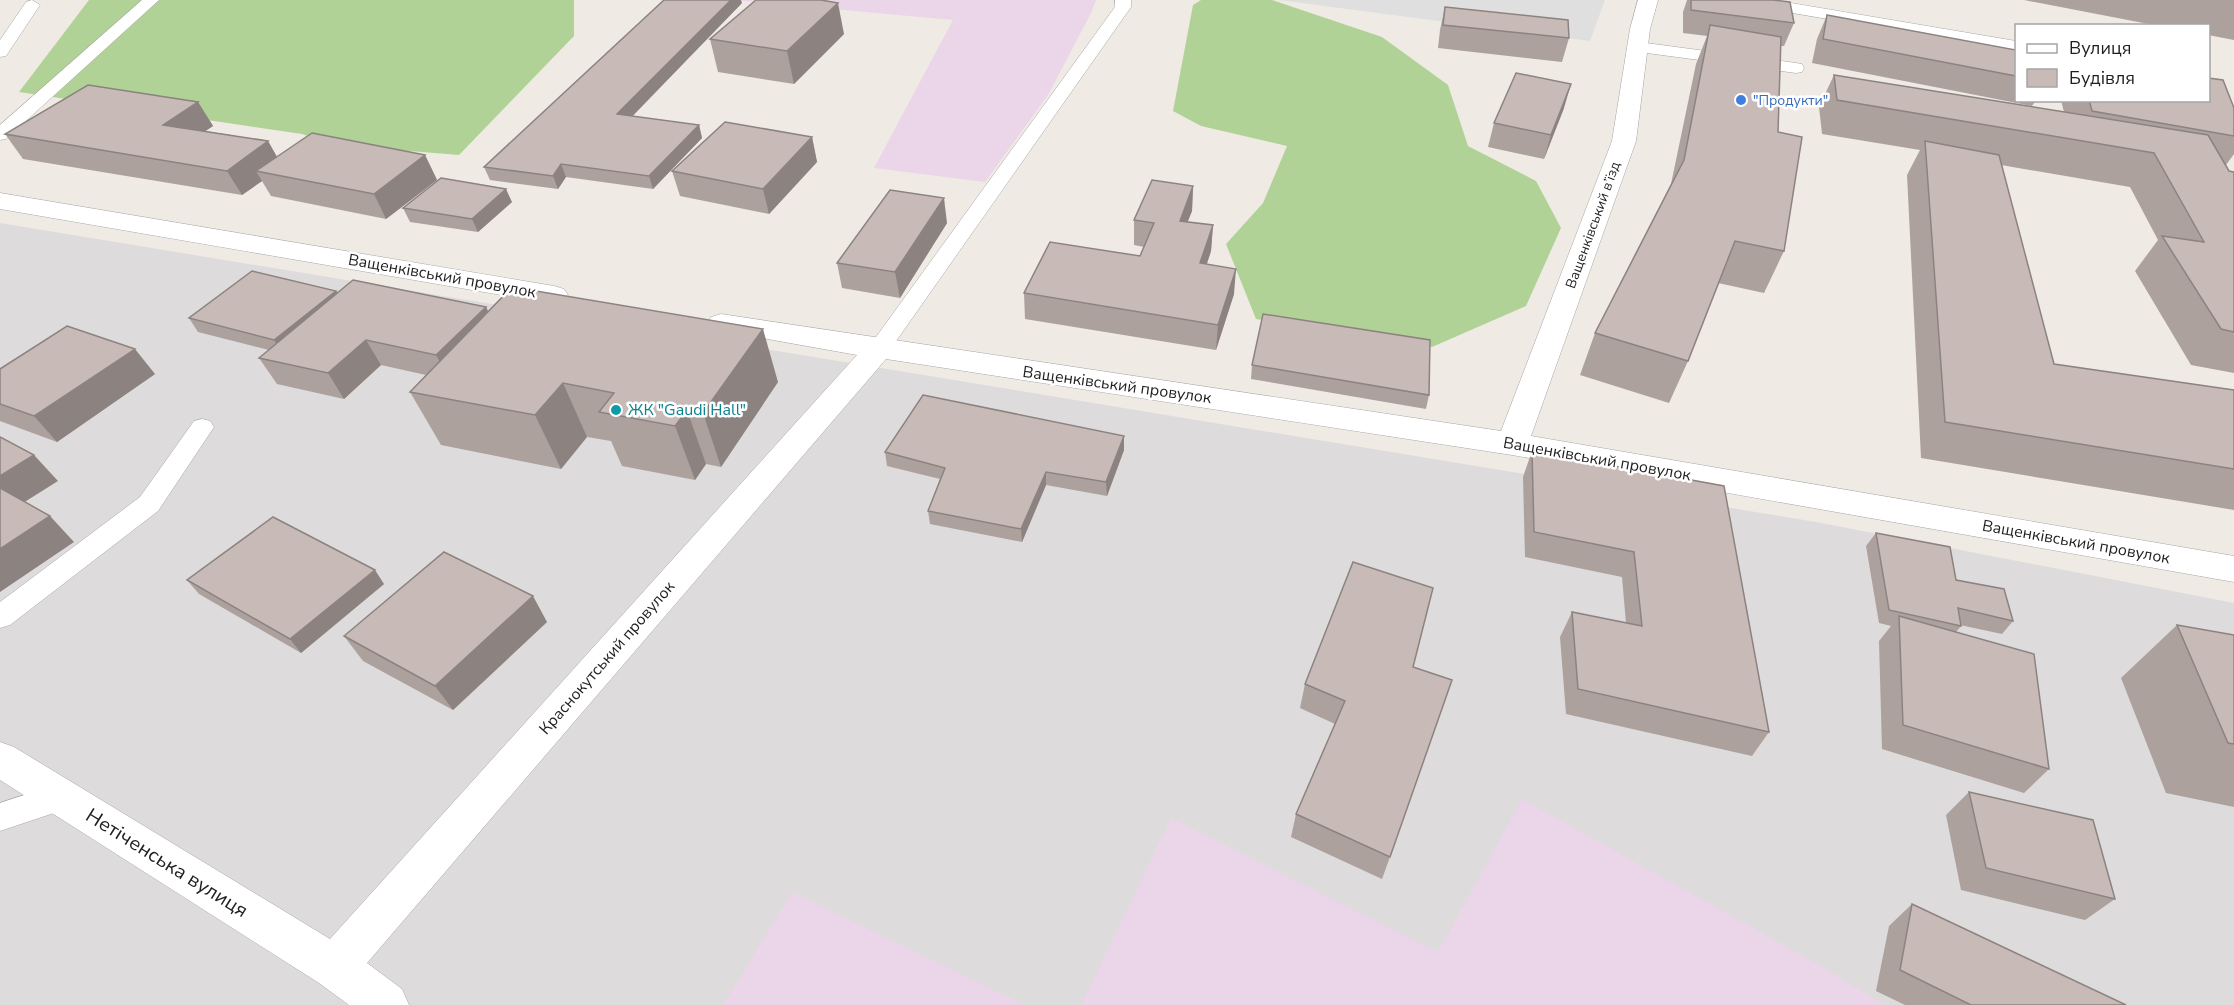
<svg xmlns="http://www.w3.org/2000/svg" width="2234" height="1005" viewBox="0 0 2234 1005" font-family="'Nunito Sans',sans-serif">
  <rect width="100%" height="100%" fill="#f0eae4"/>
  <polygon fill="#dddbdc" points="0,223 1816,522 2234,603 2234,1005 0,1005"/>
  <g fill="#ead5e9">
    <polygon points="734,0 1096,0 1091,13 1048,95 985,182 874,168 953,20"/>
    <polygon points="1522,799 1816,963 1885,1005 1081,1005 1171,818 1438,952"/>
    <polygon points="792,892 1025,1005 723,1005"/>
  </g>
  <g fill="#b1d296">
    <polygon points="89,0 574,0 574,36 459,155 335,145 302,134 19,92"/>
    <polygon points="1201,0 1272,0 1382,37 1448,85 1468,146 1536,181 1561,228 1526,306 1432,347 1256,319 1226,244 1263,203 1287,146 1201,126 1173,111 1193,5"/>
  </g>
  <polygon fill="#dfdfdf" points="1279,0 1605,0 1590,41"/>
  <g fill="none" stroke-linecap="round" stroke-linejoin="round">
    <g stroke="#a6a6a6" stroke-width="1">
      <g id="lane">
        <polygon points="32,0 40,5 6,56 0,57 0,40 26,2"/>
        <polygon points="142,0 159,0 6,139 0,140 0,125"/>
        <polygon points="1115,0 1131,0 1131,7 887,354 879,356 871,354 868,349 871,344 1115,7"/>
        <polygon points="1737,0 1773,0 2016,41 2016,51 1745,5"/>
        <polygon points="1638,42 1796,63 1802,64 1804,68 1802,72 1796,73 1632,51 1630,47"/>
        <polygon points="202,419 210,421 214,427 158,511 10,625 0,628 0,602 140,497 194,421"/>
        <polygon points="61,783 72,787 77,797 72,807 0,831 0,803"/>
      </g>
    </g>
    <g stroke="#a6a6a6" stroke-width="1">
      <g id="street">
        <polygon points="1638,0 1658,0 1650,29 1636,141 1531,436 2234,556 2234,582 1512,455 886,359 367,963 402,989 409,1005 349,1005 319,983 0,780 0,742 14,747 330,939 857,355 711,329 707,323 711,317 721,314 1501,431 1612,141 1630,29"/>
        <polygon points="0,193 554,286 564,289 568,295 564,301 554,304 0,209"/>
      </g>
    </g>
    <use href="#lane" fill="#fff" fill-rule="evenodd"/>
    <use href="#street" fill="#fff" fill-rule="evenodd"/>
  </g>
  <g fill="#aca19d">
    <polygon points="1687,0 1773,0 1794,23 1784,46 1780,46 1778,132 1784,251 1764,293 1718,283 1688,361 1669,403 1580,375 1595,333 1671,184 1696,64 1707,36 1683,33 1683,12"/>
    <polygon points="2024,0 2234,0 2234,40 2208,35 2208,26 2159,26"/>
    <polygon points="742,3 632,116 699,125 702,138 653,189 566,177 558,189 490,180 484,167"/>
    <polygon points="1445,7 1569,38 1562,62 1438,48 1440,30"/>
    <polygon points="1827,15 2016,50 2016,100 2036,100 2032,106 1812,63 1817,39"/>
    <polygon points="844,34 794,84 718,72 710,39"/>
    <polygon points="1834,75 2064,112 2061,100 2208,100 2234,136 2234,154 2226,165 2229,171 2234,172 2234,373 2191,365 2135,271 2158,240 2130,187 2001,165 2054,364 2234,390 2234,510 1921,458 1907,175 1920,150 1822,134 1819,107"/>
    <polygon points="198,102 213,126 205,131 268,141 277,157 425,155 437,180 386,219 271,196 262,181 242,195 23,159 5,134"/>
    <polygon points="1564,108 1544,159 1488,147 1494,123"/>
    <polygon points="812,137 817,162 769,214 680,196 672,171"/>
    <polygon points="1193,186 1192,211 1187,222 1213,225 1211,251 1207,264 1234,294 1216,350 1025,319 1024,293 1140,256 1144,247 1134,245 1134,220"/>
    <polygon points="512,202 478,232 410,222 403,208"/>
    <polygon points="947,223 900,298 842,288 837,263"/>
    <polygon points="336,291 338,293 486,307 488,311 778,382 721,467 706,464 695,480 622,466 611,441 587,437 561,469 441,445 410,392 426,375 381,365 344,399 277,384 259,358 269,350 198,332 189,318"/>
    <polygon points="1252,365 1429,395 1426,409 1251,379"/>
    <polygon points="0,369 155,374 57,442 0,421"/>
    <polygon points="1124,436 1124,450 1107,496 1046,485 1022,542 930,524 928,511 940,479 887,466 885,452"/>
    <polygon points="1532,451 1724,486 1769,732 1752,756 1566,714 1560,637 1572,612 1626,623 1622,577 1525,557 1523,477"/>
    <polygon points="1876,533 1956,580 2013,621 2002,634 1960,625 1961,626 1956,632 2049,769 2024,793 1882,749 1879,641 1891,626 1879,623 1866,546"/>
    <polygon points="187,580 384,584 301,653 199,594"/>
    <polygon points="547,622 453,710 363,661 344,636"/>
    <polygon points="2177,625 2234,635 2234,807 2166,793 2121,678"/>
    <polygon points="1413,667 1390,857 1382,879 1291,837 1296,814 1335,724 1300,708 1305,684"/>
    <polygon points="1969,792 2115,899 2085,920 1961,890 1946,815"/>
    <polygon points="1912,904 2126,1005 1905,1005 1876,991 1889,926"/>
  </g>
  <g fill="#8c8380">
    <polygon points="731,0 741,0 742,3 622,127 617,114"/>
    <polygon points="838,3 844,34 794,84 787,51"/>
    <polygon points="1571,84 1564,108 1544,159 1551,135"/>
    <polygon points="198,102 213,126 179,149 163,125"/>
    <polygon points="699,125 702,138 653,189 649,176"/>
    <polygon points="812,137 817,162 769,214 763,189"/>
    <polygon points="268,141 282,166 256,171 262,181 242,195 227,171"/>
    <polygon points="425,155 437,180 386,219 374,194"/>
    <polygon points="561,164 566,177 558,189 553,176"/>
    <polygon points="1193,186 1192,211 1178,246 1180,221"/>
    <polygon points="506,189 512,202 478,232 472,219"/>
    <polygon points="944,198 947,223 900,298 895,272"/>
    <polygon points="1213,225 1211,251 1198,289 1200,263"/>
    <polygon points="1236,269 1234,294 1216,350 1218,325"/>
    <polygon points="336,291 344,304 283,354 274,340"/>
    <polygon points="486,307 498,333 450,381 436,355"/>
    <polygon points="763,329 778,382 721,467 703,413"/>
    <polygon points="366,340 381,365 344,399 328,373"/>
    <polygon points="135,349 155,374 57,442 34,416"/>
    <polygon points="563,383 587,437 561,469 535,415"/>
    <polygon points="687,410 706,464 695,480 675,426"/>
    <polygon points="1124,436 1124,450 1107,496 1106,482"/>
    <polygon points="34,455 58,481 15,508 0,492 0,476"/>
    <polygon points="1046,472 1046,485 1022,542 1021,529"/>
    <polygon points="50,516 74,542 0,592 0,549"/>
    <polygon points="375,570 384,584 301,653 290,639"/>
    <polygon points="533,596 547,622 453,710 435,686"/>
  </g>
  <g fill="#c8bbb7" stroke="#8c8380" stroke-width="1.5">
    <polygon points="664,0 731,0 617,114 699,125 649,176 561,164 553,176 484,167"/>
    <polygon points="756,0 821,0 838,3 787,51 710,39"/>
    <polygon points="1691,0 1773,0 1790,2 1794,23 1691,10"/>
    <polygon points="1445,7 1568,20 1569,38 1443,25"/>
    <polygon points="1827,15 2016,50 2016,76 1823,39"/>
    <polygon points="1710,25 1781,37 1778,132 1802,137 1784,251 1735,241 1688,361 1595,333 1684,160"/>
    <polygon points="1516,73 1571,84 1551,135 1494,123"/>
    <polygon points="1834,75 2208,135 2229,171 2234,172 2234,332 2221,329 2162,236 2204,242 2154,153 1837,100"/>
    <polygon points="2208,78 2223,80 2234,108 2234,136 2092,111 2089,100 2208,100"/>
    <polygon points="88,85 198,102 163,125 268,141 227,171 5,134"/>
    <polygon points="725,122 812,137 763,189 672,171"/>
    <polygon points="312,133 425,155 374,194 256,171"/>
    <polygon points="1925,141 1999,155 2054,364 2234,390 2234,469 1945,422"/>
    <polygon points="441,178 506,189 472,219 403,208"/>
    <polygon points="1152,180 1193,186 1180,221 1213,225 1200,263 1236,269 1218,325 1024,293 1050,242 1140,256 1154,223 1134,220"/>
    <polygon points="890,190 944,198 895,272 837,263"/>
    <polygon points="252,271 336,291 274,340 189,318"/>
    <polygon points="353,280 486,307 436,355 366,340 328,373 259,358"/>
    <polygon points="512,287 763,329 703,413 687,410 675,426 599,412 614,393 563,383 535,415 410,392"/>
    <polygon points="1263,314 1430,340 1429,395 1252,365"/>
    <polygon points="67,326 135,349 34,416 0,404 0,369"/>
    <polygon points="923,395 1124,436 1106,482 1046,472 1021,529 928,511 945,468 885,452"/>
    <polygon points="0,437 34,455 0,476"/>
    <polygon points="1532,451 1724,486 1769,732 1578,689 1572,612 1642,626 1634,552 1534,532"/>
    <polygon points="0,488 50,516 0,549"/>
    <polygon points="273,517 375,570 290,639 187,580"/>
    <polygon points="1876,533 1950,547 1956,580 2004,589 2013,621 1958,608 1961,626 1889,610"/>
    <polygon points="444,552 533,596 435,686 344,636"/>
    <polygon points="1353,562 1433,588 1413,667 1452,680 1390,857 1296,814 1345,701 1305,684"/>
    <polygon points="1899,616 2034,654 2049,769 1903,725"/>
    <polygon points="2177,625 2234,635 2234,744 2228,743"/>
    <polygon points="1969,792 2093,820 2115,899 1986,868"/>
    <polygon points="1912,904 2126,1005 1971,1005 1900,970"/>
  </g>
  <circle fill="#3f7fe0" stroke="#fff" stroke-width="2" cx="1741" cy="100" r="6"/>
  <circle fill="#0f9aa8" stroke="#fff" stroke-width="2" cx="616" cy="410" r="6"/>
  <g text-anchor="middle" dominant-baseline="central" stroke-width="5" stroke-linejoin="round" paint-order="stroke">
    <g font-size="14" fill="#366cbe" stroke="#fff" text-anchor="start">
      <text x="1753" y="100">"Продукти"</text>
    </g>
    <g font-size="14" fill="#1f1f1f" stroke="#fff">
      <text transform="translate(1593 225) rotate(-70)">Ващенківський в’їзд</text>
    </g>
    <g font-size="16" fill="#1f1f1f" stroke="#fff">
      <text transform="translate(442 276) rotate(10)">Ващенківський провулок</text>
      <text transform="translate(1117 385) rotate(8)">Ващенківський провулок</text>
      <text transform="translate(1597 459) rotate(10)">Ващенківський провулок</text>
      <text transform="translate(2076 542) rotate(10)">Ващенківський провулок</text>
      <text transform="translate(607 658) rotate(-49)">Краснокутський провулок</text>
    </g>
    <g font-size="16" fill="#0d838f" stroke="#fff" text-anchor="start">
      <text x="628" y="410">ЖК "Gaudi Hall"</text>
    </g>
    <g font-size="20" fill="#1f1f1f" stroke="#fff">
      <text transform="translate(167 863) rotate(32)">Нетіченська вулиця</text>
    </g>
  </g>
  <rect x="2015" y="24" width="195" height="78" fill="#ffffff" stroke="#a5a5a5" stroke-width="1.5"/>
  <rect x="2027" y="44" width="30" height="9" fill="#ffffff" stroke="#a5a5a5" stroke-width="1.5"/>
  <text x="2069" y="54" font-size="18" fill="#1f1f1f">Вулиця</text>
  <rect x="2027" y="69" width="30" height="18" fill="#c8bbb7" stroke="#a5a5a5" stroke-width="1.5"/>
  <text x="2069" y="84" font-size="18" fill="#1f1f1f">Будівля</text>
</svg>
